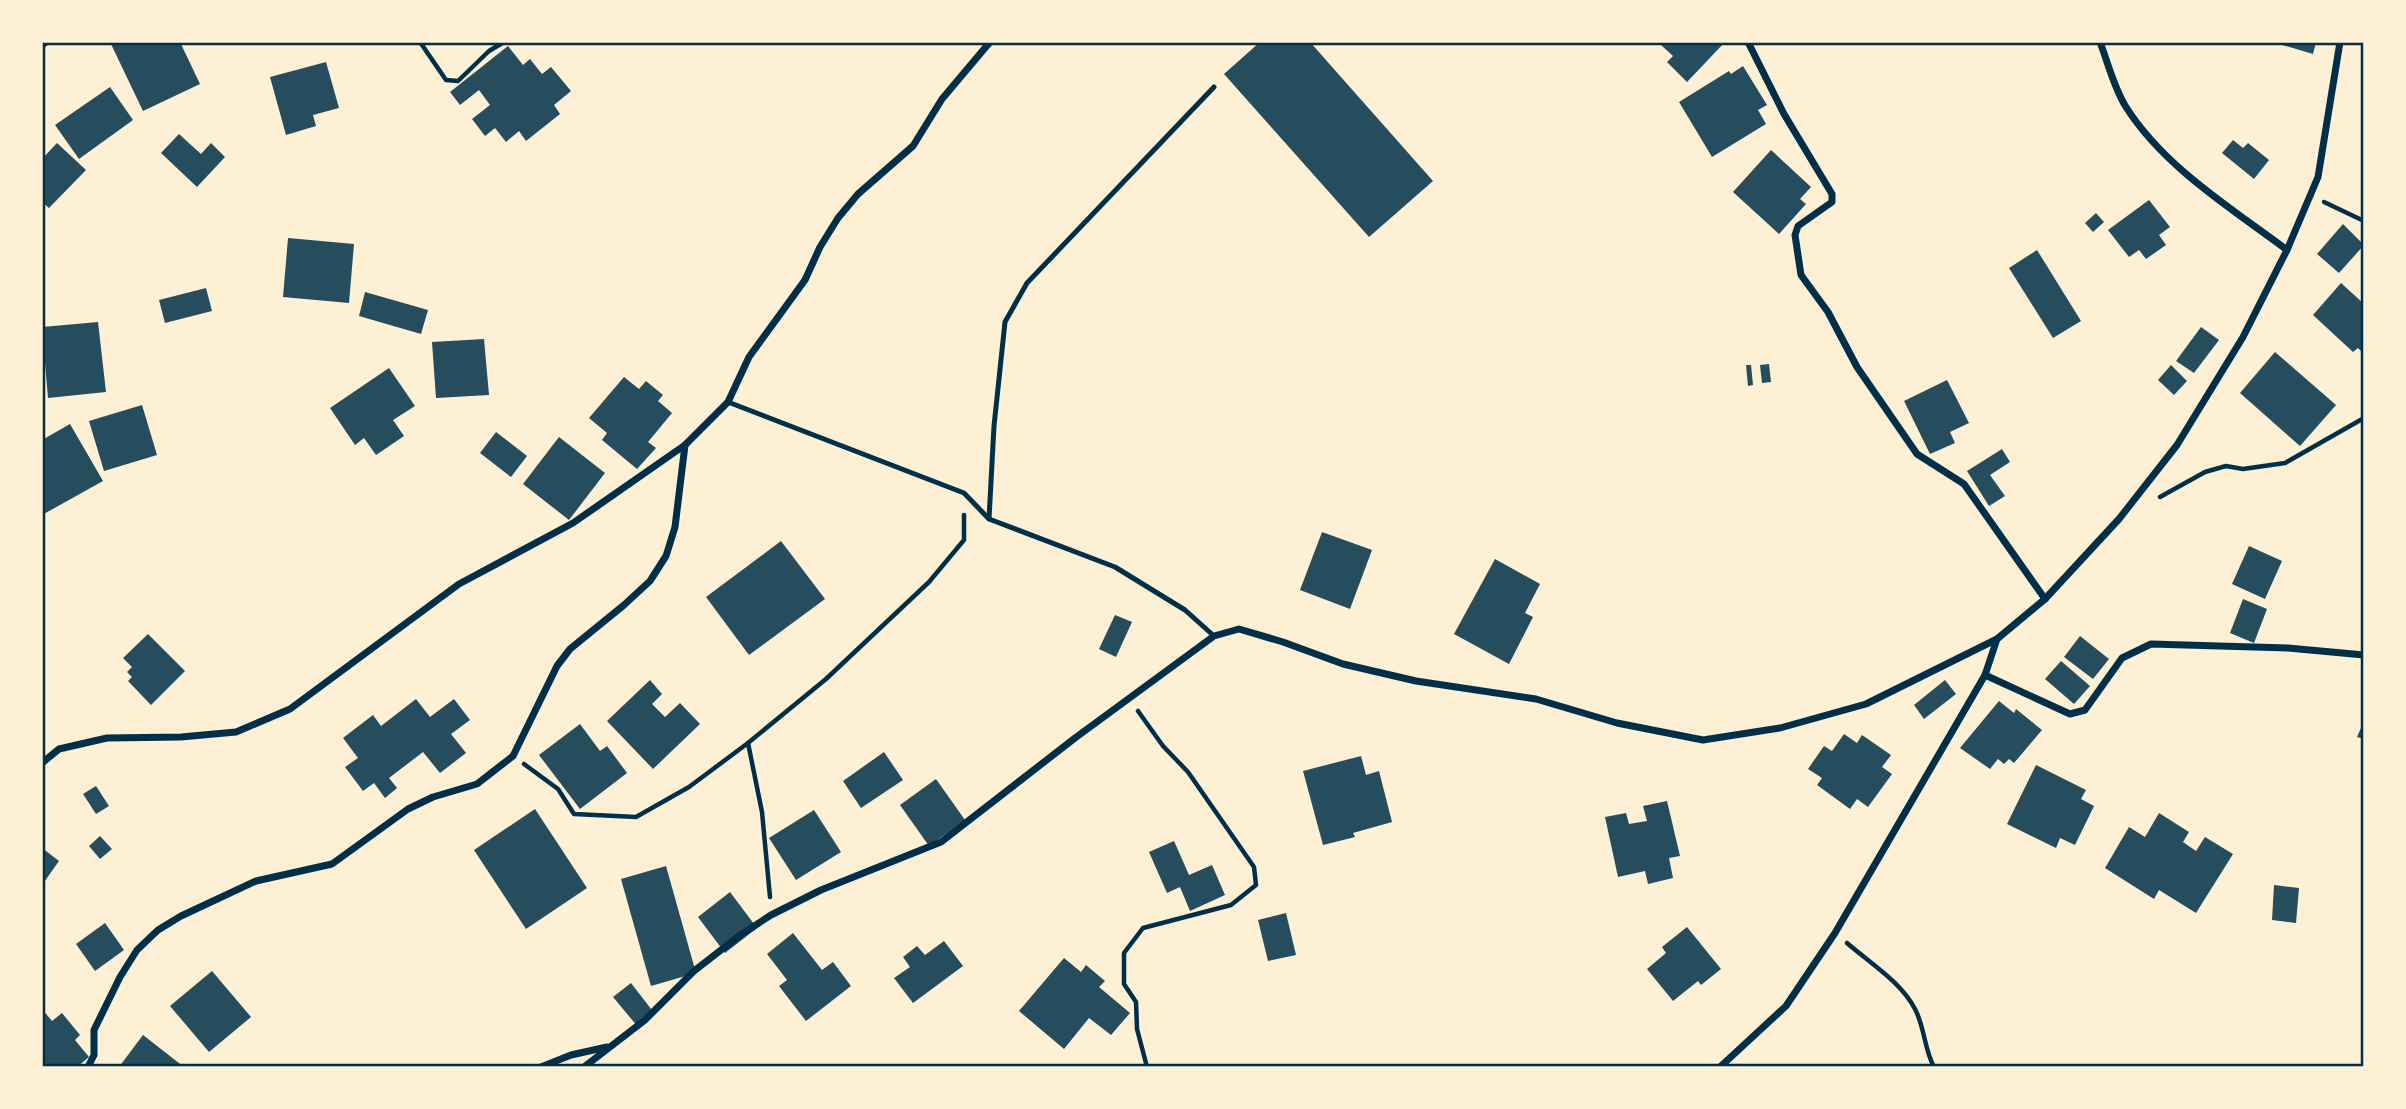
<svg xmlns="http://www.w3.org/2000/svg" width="2406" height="1109" viewBox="0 0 2406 1109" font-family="'Space Grotesk',sans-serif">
  <rect width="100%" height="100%" fill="#fdf0d5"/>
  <g fill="#264d5e">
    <polygon points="110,42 180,42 200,84 143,111"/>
    <polygon points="1260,42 1310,42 1433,181 1369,237 1224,74"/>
    <polygon points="1664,42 1725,42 1687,82 1667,62 1673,56 1661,45"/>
    <polygon points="2272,42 2316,42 2313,54"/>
    <polygon points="508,46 523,65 530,59 542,74 551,67 571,91 554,105 560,114 526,141 519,131 506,142 495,128 485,136 472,119 490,105 479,90 460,105 450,92"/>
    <polygon points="326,62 339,108 313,115 316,126 286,135 270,77"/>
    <polygon points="1743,66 1767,105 1758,110 1766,124 1712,157 1679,102 1729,71 1731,74"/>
    <polygon points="110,87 133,120 79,159 55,125"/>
    <polygon points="179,134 201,154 211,143 225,157 197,187 161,153"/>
    <polygon points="2233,140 2243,148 2248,143 2269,160 2254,179 2222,153"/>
    <polygon points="57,143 86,170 49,208 42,202 42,159"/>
    <polygon points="1771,150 1811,187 1800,199 1806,204 1779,234 1733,192"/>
    <polygon points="2149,200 2170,227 2159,235 2166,245 2146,259 2139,250 2129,257 2108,230"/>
    <polygon points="2096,213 2104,222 2093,232 2085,223"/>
    <polygon points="2343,224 2364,245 2339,273 2317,254"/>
    <polygon points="288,238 354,244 349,303 283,297"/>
    <polygon points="2037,250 2081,321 2053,338 2009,268"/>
    <polygon points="2341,283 2364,304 2364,354 2358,348 2353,352 2313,315"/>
    <polygon points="206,288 212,311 165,323 159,300"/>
    <polygon points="365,292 428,310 421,334 359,316"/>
    <polygon points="98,322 106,392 48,398 42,327"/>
    <polygon points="2201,327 2219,340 2194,373 2176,361"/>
    <polygon points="484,339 489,395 436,398 432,342"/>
    <polygon points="2275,352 2336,405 2300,446 2240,393"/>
    <polygon points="1769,364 1771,382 1762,383 1760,365"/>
    <polygon points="1746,365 1751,365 1753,385 1748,386"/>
    <polygon points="2171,365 2187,381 2174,395 2158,380"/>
    <polygon points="389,368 415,406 393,420 404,436 376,455 364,438 355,445 330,408"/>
    <polygon points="624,377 639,389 646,381 663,395 658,401 672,413 648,442 656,448 637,469 602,440 607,433 589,418"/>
    <polygon points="1947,380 1969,423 1950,432 1955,443 1930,454 1904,401"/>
    <polygon points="142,405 157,455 104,471 89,421"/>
    <polygon points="70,424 103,481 42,515 42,440"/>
    <polygon points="496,432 527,456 511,477 480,453"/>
    <polygon points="559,437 605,473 569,520 523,484"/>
    <polygon points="2002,449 2010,462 1990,475 2005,496 1989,506 1967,471"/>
    <polygon points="1322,532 1372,550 1350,609 1300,590"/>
    <polygon points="781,541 825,599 749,655 706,597"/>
    <polygon points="2249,546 2282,561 2265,599 2232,584"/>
    <polygon points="1495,559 1540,584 1525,613 1533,617 1509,664 1454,634"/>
    <polygon points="2243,599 2267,609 2254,643 2230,633"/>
    <polygon points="1115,615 1132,622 1116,657 1099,649"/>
    <polygon points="148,634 185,671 151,705 128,681 132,677 127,672 132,667 123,658"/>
    <polygon points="2080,636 2109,659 2093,679 2064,657"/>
    <polygon points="2061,661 2090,686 2074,704 2045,679"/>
    <polygon points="650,680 662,694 652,704 665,717 680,703 700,724 653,769 607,721"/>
    <polygon points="1945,680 1956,694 1924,719 1914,705"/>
    <polygon points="416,699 430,717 454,699 470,720 451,734 466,753 440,773 423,752 389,778 397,788 385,798 374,783 363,791 345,767 358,758 343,738 373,715 381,726"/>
    <polygon points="1999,701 2014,713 2016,709 2042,730 2014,763 2009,759 2004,764 1998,759 1990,769 1960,748"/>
    <polygon points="2364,721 2364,739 2357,737"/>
    <polygon points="580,724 600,751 607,746 627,773 580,809 539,755"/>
    <polygon points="1844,734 1857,743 1862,735 1891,755 1882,767 1892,774 1868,807 1857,799 1850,809 1817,785 1822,778 1808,769 1824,746 1832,751"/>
    <polygon points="884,752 903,780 861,808 843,781"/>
    <polygon points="1361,756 1366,775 1379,771 1392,822 1353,833 1355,837 1323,845 1303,771"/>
    <polygon points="2036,765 2086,790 2081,799 2094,806 2075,845 2060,838 2056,848 2007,824"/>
    <polygon points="936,779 965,820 929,846 900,805"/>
    <polygon points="96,786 109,806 96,814 83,794"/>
    <polygon points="1667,801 1680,856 1669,858 1673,878 1648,884 1645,871 1618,877 1605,817 1626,813 1629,824 1647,821 1643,806"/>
    <polygon points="535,809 587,888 526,929 474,850"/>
    <polygon points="814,810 841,852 796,880 769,838"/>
    <polygon points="2159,813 2189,832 2183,842 2196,851 2205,837 2233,854 2196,913 2159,890 2154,899 2105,868 2129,827 2145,837"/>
    <polygon points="100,836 112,849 100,859 89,846"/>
    <polygon points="1174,841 1189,875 1212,865 1225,895 1190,911 1180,887 1167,893 1149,852"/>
    <polygon points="42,848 59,861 42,885"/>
    <polygon points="666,866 696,973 651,986 621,879"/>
    <polygon points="2274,885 2299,888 2296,923 2272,920"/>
    <polygon points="730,892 757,928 725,953 698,917"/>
    <polygon points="1286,913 1296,955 1268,961 1258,920"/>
    <polygon points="105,923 124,950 95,971 76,944"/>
    <polygon points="1687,927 1721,969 1701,985 1698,981 1673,1001 1647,969 1666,953 1662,947"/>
    <polygon points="793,933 822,970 833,962 851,986 806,1021 779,986 787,980 767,954"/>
    <polygon points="944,941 963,966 913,1003 894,978 910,967 903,957 917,946 925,955"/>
    <polygon points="1064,958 1081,972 1086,965 1105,981 1099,987 1130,1013 1111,1035 1089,1018 1064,1049 1019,1011"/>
    <polygon points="212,971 251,1017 209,1052 170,1006"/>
    <polygon points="631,983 655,1014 638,1027 613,997"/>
    <polygon points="42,1009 52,1021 62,1013 80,1035 75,1040 89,1057 77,1067 42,1067"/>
    <polygon points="143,1035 184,1067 119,1067"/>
  </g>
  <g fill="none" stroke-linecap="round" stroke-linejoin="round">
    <g stroke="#003049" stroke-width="4.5">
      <polyline points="420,42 446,80 458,81 489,51 504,42"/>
      <polyline points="2324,202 2364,221"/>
      <polyline points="2160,497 2205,472 2226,466 2243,469 2285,463 2364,418"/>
      <polyline points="1138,711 1163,746 1188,772 1254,867 1256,885 1231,905 1143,928 1124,953 1124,984 1136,1002 1137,1029 1147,1067"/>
      <polyline points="748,743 762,812 770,897"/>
      <polyline points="524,764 558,789 574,814 636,817 689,787 748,743 826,679 929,582 964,540 964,515"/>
      <path d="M1847,943C1870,963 1901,982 1915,1009C1925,1028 1924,1049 1934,1067"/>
    </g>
    <g stroke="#003049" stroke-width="5">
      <polyline points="728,402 964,493 989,519 1115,567 1185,610 1214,636"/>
      <polyline points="989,519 994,426 1005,322 1027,283 1214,87"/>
    </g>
    <g stroke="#003049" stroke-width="7">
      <polyline points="1748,42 1784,114 1832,194 1832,202 1798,226 1795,235 1801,275 1828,312 1857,367 1917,454 1964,484 2045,599"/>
      <path d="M2100,42C2108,63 2114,88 2126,107C2164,167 2231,208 2287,250"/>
      <polyline points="42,45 46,42"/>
      <polyline points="1985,675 2070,714 2085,710 2122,658 2151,644 2288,648 2364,655"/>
      <polyline points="42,763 59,749 107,738 181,737 236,732 290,709 459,584 573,523 685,445"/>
      <polyline points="88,1067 94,1055 94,1030 120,977 137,950 158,930 181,916 256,881 332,864 408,809 433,797 477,784 513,756 557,666 570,649 624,605 650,581 666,556 675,527 685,445 728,402 749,357 805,280 820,247 838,218 858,194 913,146 942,99 990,42"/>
      <polyline points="541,1067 571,1055 607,1047"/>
      <polyline points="584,1067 645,1020 694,971 739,936 771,915 821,890 941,842 1075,738 1214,636 1239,629 1283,642 1343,664 1416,681 1536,699 1617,723 1703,740 1780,728 1866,704 1997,639"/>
      <polyline points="1720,1067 1786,1006 1835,933 1985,675 1997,639 2045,599 2119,519 2177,445 2243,337 2287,250 2318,177 2340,42"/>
    </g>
  </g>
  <rect width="2406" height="1109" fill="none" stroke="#fdf0d5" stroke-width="88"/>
  <rect x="44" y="44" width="2318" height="1021" fill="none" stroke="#003049" stroke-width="2.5"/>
</svg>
